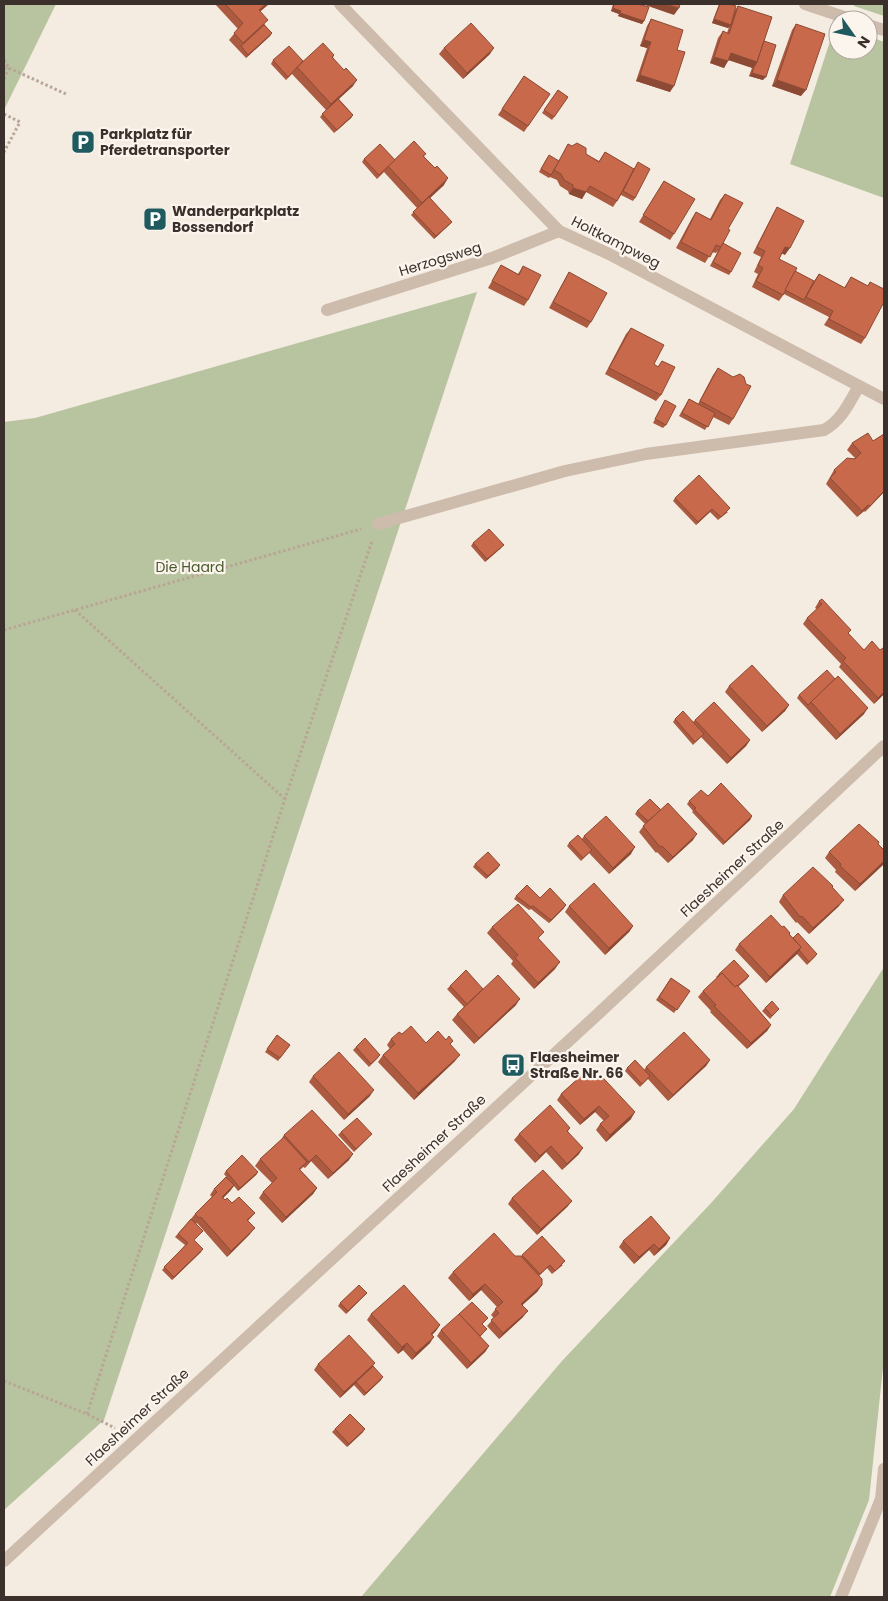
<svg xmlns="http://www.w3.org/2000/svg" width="888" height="1601" viewBox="0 0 888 1601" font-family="Poppins,sans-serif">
  <rect width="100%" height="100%" fill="#f4ebe1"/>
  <g fill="#b8c4a0">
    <polygon points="4,4 56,4 4,110"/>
    <polygon points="855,4 884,4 884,16 854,6"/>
    <polygon points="835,26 838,27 838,50 868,50 868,36 884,42 884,198 790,164"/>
    <polygon points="477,292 104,1420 4,1510 4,422 35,418"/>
    <polygon points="884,967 884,1358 869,1500 830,1597 361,1597 562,1361 712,1202 794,1109"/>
  </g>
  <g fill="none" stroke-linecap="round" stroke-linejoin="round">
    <g stroke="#b9a596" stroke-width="3" stroke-dasharray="2.5 2.5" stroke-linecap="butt">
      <polyline points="4,60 9,68"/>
      <polyline points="4,68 9,68 66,94"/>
      <polyline points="4,79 9,68"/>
      <polyline points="4,114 20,122 4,152"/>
      <polyline points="75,610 285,799"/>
      <polyline points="4,630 361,529"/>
      <polyline points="4,1381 87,1414 115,1428"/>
      <polyline points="87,1414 285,799 372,541"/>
    </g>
    <g stroke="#cdbbac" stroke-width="12">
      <polyline points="340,4 559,231 609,254 884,399"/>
      <polyline points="805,4 853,20"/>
      <polyline points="868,25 884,30"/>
      <polyline points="327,310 492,258 559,231"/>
      <path d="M378,524L565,471L646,454L824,430C842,420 849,403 859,386"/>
      <polyline points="4,1561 599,1013 884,746"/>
      <polyline points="841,1597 881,1499 884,1469"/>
    </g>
  </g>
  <g fill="#ac5a40">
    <polygon points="215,4 269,4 260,11 265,25 272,33 270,36 246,58 229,40 238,29"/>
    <polygon points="613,4 638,4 644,21 642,24 618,16 619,14 611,11"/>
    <polygon points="719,4 729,4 735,10 738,6 764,41 763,80 749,76 752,68 728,60 724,68 710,63 718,38 723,31 727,33 729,27 728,28 712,23"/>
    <polygon points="651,19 677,50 670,92 636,81 647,48 640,46 647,26"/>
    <polygon points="796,24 801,96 772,86 792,30"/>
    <polygon points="444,48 490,54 463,79 439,54"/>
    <polygon points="334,55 333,58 353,86 339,99 353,115 351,118 334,133 320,117 326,110 292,74 286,80 271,64 273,60 303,61"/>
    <polygon points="524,76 550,94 524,132 498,115"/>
    <polygon points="558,90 568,97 552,120 542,113"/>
    <polygon points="568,144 599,161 605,152 634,169 638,162 635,198 633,201 621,195 613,207 586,192 582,199 569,194 568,191 560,186 557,180 550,177 549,178 539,172 547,158 559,161"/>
    <polygon points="424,156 444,185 430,198 452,222 449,225 434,239 411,215 417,208 384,172 377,179 362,162 364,159 395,160"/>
    <polygon points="664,181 674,234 670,240 639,222"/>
    <polygon points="725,194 728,229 723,243 731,272 729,275 710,266 718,251 716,253 712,252 705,263 676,248 692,218 696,212 710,219 720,200"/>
    <polygon points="777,207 785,255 782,253 779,259 795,271 814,281 819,274 844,288 851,277 868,286 870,282 865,338 861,344 824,325 829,317 784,294 779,301 752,287 758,274 754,272 761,257 753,253 773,214"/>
    <polygon points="501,265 518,274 523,266 528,300 524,306 488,288"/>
    <polygon points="569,272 591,322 587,328 549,308 565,279"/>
    <polygon points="631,328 654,364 658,367 662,361 661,395 656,401 605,374 626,334"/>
    <polygon points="718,368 733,419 729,425 713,417 705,430 679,416 689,399 698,404 713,375"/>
    <polygon points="665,400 666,425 663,428 653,423"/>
    <polygon points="884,434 884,492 865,512 864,511 857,517 826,484 834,470 855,458 847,450 852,443 873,441"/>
    <polygon points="675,498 728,512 718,520 710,512 696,525 673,501"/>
    <polygon points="473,543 501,548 485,562 471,546"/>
    <polygon points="819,601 849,634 884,694 874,704 839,667 841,664 803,624 807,618 817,609 815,608"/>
    <polygon points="729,686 789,705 785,711 762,732 725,692"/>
    <polygon points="799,695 864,714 836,740 797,698"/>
    <polygon points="675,719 693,722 695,720 750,740 746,746 727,764 701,737 693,745 673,722"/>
    <polygon points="708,796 752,816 750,820 723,845 692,812 693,811 687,804 689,801"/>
    <polygon points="661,810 693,840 668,863 657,852 656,853 639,832 645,824 635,814 637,811"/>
    <polygon points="584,836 631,854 609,874 589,853 581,861 567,846 569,843 582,839"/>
    <polygon points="878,844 884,850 884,864 855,891 835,872 836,870 825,858 829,852"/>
    <polygon points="475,864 498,868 486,879 473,867"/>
    <polygon points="832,887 839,906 809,934 797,922 796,923 779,902 783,895"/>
    <polygon points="516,896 540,898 564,908 549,923 531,909 529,910 514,899"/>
    <polygon points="569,906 633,926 629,932 605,955 565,912"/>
    <polygon points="492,927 539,940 555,969 534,989 511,964 513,961 487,933"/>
    <polygon points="789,935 793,938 817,954 815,957 807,965 797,954 766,983 735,950 739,944"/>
    <polygon points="719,974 749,976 747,979 738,987 771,1025 767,1031 747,1049 710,1012 711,1011 698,997 703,991 717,978 716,977"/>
    <polygon points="671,978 690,991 674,1013 656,1000"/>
    <polygon points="450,986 483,989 516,1005 474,1044 452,1020 457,1014 464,1007 447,989"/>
    <polygon points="765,1008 779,1009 770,1019 762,1011"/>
    <polygon points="402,1034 426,1043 451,1045 455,1061 414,1100 378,1062 383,1055 390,1049 387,1045 391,1039"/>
    <polygon points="277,1035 290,1045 278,1061 265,1052"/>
    <polygon points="356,1047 380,1055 378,1058 369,1067 353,1050"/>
    <polygon points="710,1060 706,1066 668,1101 648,1079 640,1087 625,1071 627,1068 644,1070 646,1067"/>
    <polygon points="592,1066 631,1119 606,1142 596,1130 600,1124 604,1121 595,1112 580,1125 557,1100 561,1094"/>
    <polygon points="313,1076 370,1096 344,1120 309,1082"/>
    <polygon points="570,1128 568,1131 579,1154 562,1170 546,1152 535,1163 514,1140 519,1134"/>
    <polygon points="341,1132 369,1137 354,1152 338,1135"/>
    <polygon points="284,1135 349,1160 328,1179 311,1161 305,1168 303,1167 300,1170 317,1188 313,1194 282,1223 259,1198 263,1192 272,1183 255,1166 260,1159 281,1140"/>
    <polygon points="226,1171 258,1172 256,1175 238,1191 234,1186 230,1191 223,1198 232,1203 255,1213 248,1221 250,1234 227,1257 197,1223 196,1224 203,1231 194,1240 201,1252 172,1280 162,1270 185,1245 175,1237 190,1220 195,1214 212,1197 210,1195 214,1189 228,1179 224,1174"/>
    <polygon points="512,1198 572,1201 567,1207 537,1235 508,1204"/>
    <polygon points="670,1238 666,1245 654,1256 649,1250 634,1264 619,1247 623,1241"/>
    <polygon points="522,1255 563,1265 552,1274 547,1268 539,1276 542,1285 537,1292 522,1305 523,1317 499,1339 487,1326 494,1318 491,1315 497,1307 481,1290 469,1301 448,1278 453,1272 515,1256 521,1256"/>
    <polygon points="367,1293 346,1314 338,1306 340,1303"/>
    <polygon points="371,1314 440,1325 432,1335 430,1343 412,1360 403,1350 398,1354 367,1320"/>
    <polygon points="488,1318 482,1324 487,1329 480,1337 489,1346 485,1352 467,1369 437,1336 441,1330"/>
    <polygon points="318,1364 373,1366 381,1380 364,1396 354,1385 355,1384 340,1398 314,1370"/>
    <polygon points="335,1429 363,1432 347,1447 332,1432"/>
  </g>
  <g fill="#8c4a34">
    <polygon points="266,4 269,4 255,16 259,10"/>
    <polygon points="642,4 665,4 679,8 674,15"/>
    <polygon points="613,8 621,11 619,14 611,11"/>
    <polygon points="620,13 644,21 642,24 618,16"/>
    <polygon points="714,19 731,25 728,28 712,23"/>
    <polygon points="272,33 270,36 246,58 248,55"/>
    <polygon points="644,40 651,42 647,48 640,46"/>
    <polygon points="494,48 490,54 463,79 467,73"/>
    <polygon points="731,53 757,62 753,68 726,59"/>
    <polygon points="714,57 728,61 724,68 710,63"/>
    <polygon points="752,73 766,77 763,80 749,76"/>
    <polygon points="640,75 674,86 670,92 636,81"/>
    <polygon points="357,80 353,86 326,110 331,104"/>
    <polygon points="777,80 806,90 801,96 772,86"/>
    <polygon points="353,115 351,118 334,133 337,130"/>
    <polygon points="448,178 444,185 418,209 422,203"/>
    <polygon points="573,188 586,192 582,199 569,194"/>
    <polygon points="452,222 449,225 434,239 436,236"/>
    <polygon points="785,247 790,248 785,255 781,253"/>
    <polygon points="884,491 884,492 865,512 870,506"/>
    <polygon points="868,505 864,511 857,517 862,511"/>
    <polygon points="712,509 710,512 696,525 698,522"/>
    <polygon points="504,545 501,548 485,562 487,559"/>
    <polygon points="884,692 884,694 874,704 878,698"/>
    <polygon points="789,705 785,711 762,732 767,726"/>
    <polygon points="868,708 864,714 836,740 840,734"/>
    <polygon points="750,740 746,746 727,764 731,758"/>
    <polygon points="752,816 750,820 723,845 725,842"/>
    <polygon points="697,834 693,840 668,863 673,857"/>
    <polygon points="635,847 631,854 609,874 613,868"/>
    <polygon points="884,861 884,864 855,891 860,884"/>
    <polygon points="500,865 498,868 486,879 488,876"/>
    <polygon points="844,900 839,906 809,934 813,928"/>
    <polygon points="566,905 564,908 549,923 551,920"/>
    <polygon points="633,926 629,932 605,955 609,948"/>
    <polygon points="801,947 797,954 766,983 770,977"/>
    <polygon points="560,962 555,969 534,989 538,983"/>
    <polygon points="520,999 516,1005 474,1044 479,1038"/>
    <polygon points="771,1025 767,1031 747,1049 751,1043"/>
    <polygon points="460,1055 455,1061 414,1100 418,1093"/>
    <polygon points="710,1060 706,1066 668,1101 673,1095"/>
    <polygon points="374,1090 370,1096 344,1120 348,1114"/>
    <polygon points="599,1106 595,1112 580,1125 584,1119"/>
    <polygon points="635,1112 631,1119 606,1142 610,1135"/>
    <polygon points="551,1146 546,1152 535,1163 540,1156"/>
    <polygon points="583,1148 579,1154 562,1170 567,1164"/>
    <polygon points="353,1154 349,1160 328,1179 333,1173"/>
    <polygon points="316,1155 311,1161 305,1168 309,1162"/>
    <polygon points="258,1172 256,1175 238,1191 240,1188"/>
    <polygon points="234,1185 230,1191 218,1203 222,1197"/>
    <polygon points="317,1188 313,1194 282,1223 286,1217"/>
    <polygon points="572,1201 567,1207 537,1235 541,1229"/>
    <polygon points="255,1228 250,1234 227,1257 231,1251"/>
    <polygon points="670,1238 666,1245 654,1256 659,1249"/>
    <polygon points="654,1244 649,1250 634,1264 639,1257"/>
    <polygon points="203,1249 201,1252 172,1280 174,1277"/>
    <polygon points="485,1284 481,1290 469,1301 473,1294"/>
    <polygon points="542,1285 537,1292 517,1310 521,1304"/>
    <polygon points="367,1293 346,1314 348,1311"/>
    <polygon points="528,1311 523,1317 499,1339 503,1333"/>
    <polygon points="440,1325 436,1331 427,1340 431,1334"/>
    <polygon points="434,1337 430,1343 412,1360 416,1353"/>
    <polygon points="407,1343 403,1350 398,1354 402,1347"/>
    <polygon points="489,1346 485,1352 467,1369 471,1363"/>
    <polygon points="375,1363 371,1369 340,1398 344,1392"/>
    <polygon points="383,1377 381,1380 364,1396 366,1393"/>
    <polygon points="365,1429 363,1432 347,1447 349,1444"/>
  </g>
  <g fill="#c8694b" stroke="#8c4a34">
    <polygon points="225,4 266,4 259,10 268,20 243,43 234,33 243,23"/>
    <polygon points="614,4 638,4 649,7 644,21 620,13 621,11 613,8"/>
    <polygon points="665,4 680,4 679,8"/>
    <polygon points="720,4 729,4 736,6 731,25 714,19"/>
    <polygon points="738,6 772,17 757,62 731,53 728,61 714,57 723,31 729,34"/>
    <polygon points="651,19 683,30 677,50 685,52 674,86 640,75 651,42 644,40"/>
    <polygon points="471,23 494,48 467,73 444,48"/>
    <polygon points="796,24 825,34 806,90 777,80"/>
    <polygon points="264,25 272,33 248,55 241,46"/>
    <polygon points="764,41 776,45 766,77 752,73 754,67 757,62"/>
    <polygon points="323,43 334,55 332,57 344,70 346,68 357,80 331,104 297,67"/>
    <polygon points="289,46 303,61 288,77 273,60"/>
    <polygon points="524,76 550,94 528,126 502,109"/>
    <polygon points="558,90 568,97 554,117 544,110"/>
    <polygon points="338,99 353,115 337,130 322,114"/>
    <polygon points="414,141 426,154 423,156 435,168 437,166 448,178 422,203 388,166"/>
    <polygon points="577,143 586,148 586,154 599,162 605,152 634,169 617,201 590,186 586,192 573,188 573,185 564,180 561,174 554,170 568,144 572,146"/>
    <polygon points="380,144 395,160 379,175 364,159"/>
    <polygon points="549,155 559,161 551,175 541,169"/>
    <polygon points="638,162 650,169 635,198 623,191"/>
    <polygon points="664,181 695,199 674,234 643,215"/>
    <polygon points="725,194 743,203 728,229 730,230 721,247 716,245 710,257 681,242 696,212 711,220"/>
    <polygon points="429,197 452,222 436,236 413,212"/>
    <polygon points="777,207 804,221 790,248 785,247 779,259 797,268 783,295 756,281 763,268 758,265 765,251 757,247"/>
    <polygon points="723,243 741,253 731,272 713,262"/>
    <polygon points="501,265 519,275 523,266 541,275 528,300 492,281"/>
    <polygon points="795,271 814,281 804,300 785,290"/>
    <polygon points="569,272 607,293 591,322 553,302"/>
    <polygon points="819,274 845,288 851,277 868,286 870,282 884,289 884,302 865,338 829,319 833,311 806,297"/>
    <polygon points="631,328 664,345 654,364 658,367 662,361 675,367 661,395 609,368"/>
    <polygon points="718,368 733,377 740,374 744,377 746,384 751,386 733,419 700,401"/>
    <polygon points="689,399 715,413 708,427 682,413"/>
    <polygon points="665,400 676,406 666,425 655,419"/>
    <polygon points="868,433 873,441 884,434 884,491 870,506 868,505 862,511 830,478 836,472 834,470 847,458 855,459 861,453 852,443"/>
    <polygon points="699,475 730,508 721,517 712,509 698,522 675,498"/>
    <polygon points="489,529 504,545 487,559 473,543"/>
    <polygon points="822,599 851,630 848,633 864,650 872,641 880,650 883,648 884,649 884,692 878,698 843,661 846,658 807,618 822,604 819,601"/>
    <polygon points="752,665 789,705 767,726 729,686"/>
    <polygon points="827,670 835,679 811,702 808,705 799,695"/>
    <polygon points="838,676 868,708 840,734 811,702"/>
    <polygon points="714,702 750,740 731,758 695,720"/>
    <polygon points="683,711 704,734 695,742 675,719"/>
    <polygon points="721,783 752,816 725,842 694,809 696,808 689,801 701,790 708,796"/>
    <polygon points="650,799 661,810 648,821 637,811"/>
    <polygon points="668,803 697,834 673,857 662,846 660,847 643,826"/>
    <polygon points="606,816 635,847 613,868 584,836"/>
    <polygon points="859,824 879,842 878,844 884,850 884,861 860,884 840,866 841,864 829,852"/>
    <polygon points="578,835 592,850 583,858 569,843"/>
    <polygon points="488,852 500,865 488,876 475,864"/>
    <polygon points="813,867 833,886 832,887 844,900 813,928 802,916 800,917 783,895"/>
    <polygon points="594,883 633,926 609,948 569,906"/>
    <polygon points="527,885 540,898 550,888 566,905 551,920 533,906 531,907 516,896"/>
    <polygon points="518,904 544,932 538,938 560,962 538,983 515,958 518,955 492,927"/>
    <polygon points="771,915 782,927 784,926 790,933 789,934 801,947 770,977 739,944"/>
    <polygon points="798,933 817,954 809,962 799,950 801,947 793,938"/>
    <polygon points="734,960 749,976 737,986 737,985 735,987 722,973 720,975 719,974"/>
    <polygon points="466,970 483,989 467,1004 450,986"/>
    <polygon points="722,973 735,987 737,985 771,1025 751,1043 714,1006 716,1005 703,991"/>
    <polygon points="498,975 520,999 479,1038 457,1014"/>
    <polygon points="671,978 690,991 677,1010 659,997"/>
    <polygon points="772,1001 779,1009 772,1016 765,1008"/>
    <polygon points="411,1026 426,1043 438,1031 446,1040 449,1036 453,1041 450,1044 460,1055 418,1093 383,1055 395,1044 391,1039 399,1032 402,1034"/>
    <polygon points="684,1032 710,1060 673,1095 646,1067"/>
    <polygon points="277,1035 290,1045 280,1058 267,1049"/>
    <polygon points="365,1038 380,1055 371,1064 356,1047"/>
    <polygon points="339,1052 374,1090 348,1114 313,1076"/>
    <polygon points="635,1060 650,1076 642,1084 627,1068"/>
    <polygon points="592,1066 635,1112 610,1135 600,1124 609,1116 599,1106 584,1119 561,1094"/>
    <polygon points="550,1105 570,1128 567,1131 583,1148 567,1164 551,1146 540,1156 519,1134"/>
    <polygon points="312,1110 353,1154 333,1173 316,1155 309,1162 284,1135"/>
    <polygon points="357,1118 372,1134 356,1149 341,1132"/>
    <polygon points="284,1137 307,1162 299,1169 317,1188 286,1217 263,1192 277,1178 260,1159"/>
    <polygon points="242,1155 258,1172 240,1188 226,1171"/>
    <polygon points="543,1170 572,1201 541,1229 512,1198"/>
    <polygon points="226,1177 234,1185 222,1197 225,1200 227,1198 232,1203 239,1197 255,1213 247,1220 255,1228 231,1251 201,1217 199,1218 195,1214 217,1192 214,1189"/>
    <polygon points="651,1216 670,1238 659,1249 654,1244 639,1257 623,1241"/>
    <polygon points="191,1219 203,1231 194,1240 203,1249 174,1277 164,1267 188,1243 178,1234"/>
    <polygon points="494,1233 515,1256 521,1256 542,1279 542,1285 521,1304 528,1311 503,1333 491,1320 499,1313 495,1309 503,1302 485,1284 473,1294 453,1272"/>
    <polygon points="542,1236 565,1261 555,1271 550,1265 540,1274 522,1255"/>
    <polygon points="359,1285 367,1293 348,1311 340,1303"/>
    <polygon points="404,1285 440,1325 431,1334 434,1337 416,1353 407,1343 402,1347 371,1314"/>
    <polygon points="472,1302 488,1318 482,1324 487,1329 480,1336 459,1314"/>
    <polygon points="459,1314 489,1346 471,1363 441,1330"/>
    <polygon points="349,1335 375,1363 344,1392 318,1364"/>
    <polygon points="373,1366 383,1377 366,1393 356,1382"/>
    <polygon points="350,1414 365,1429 349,1444 335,1429"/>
  </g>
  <defs>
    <g id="parking-square" transform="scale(1.25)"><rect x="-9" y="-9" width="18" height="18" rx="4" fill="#1f5a5e" stroke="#fbf5ee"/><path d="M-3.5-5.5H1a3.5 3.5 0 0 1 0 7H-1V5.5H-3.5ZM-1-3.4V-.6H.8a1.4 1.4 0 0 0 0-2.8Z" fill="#fff"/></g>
    <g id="bus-square" transform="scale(1.25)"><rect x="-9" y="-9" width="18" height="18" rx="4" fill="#1f5a5e" stroke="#fbf5ee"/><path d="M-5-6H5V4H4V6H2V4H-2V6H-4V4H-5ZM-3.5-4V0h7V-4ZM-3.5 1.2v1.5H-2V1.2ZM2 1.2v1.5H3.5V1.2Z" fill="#fff"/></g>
  </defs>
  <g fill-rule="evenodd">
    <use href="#parking-square" x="83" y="142"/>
    <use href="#parking-square" x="155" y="219"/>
    <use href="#bus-square" x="513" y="1065"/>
  </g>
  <g text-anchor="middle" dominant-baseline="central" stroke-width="4.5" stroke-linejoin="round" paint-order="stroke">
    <g font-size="14" font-weight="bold" fill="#3b302b" stroke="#fbf5ee" text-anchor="start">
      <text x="100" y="134">Parkplatz für<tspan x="100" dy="16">Pferdetransporter</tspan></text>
      <text x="172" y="211">Wanderparkplatz<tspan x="172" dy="16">Bossendorf</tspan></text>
      <text x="530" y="1057">Flaesheimer<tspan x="530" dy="16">Straße Nr. 66</tspan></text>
    </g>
    <g font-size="14" fill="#3b302b" stroke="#fbf5ee">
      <text transform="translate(616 242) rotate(27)">Holtkampweg</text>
      <text transform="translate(440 259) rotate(-17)">Herzogsweg</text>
      <text transform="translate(732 868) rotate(-43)">Flaesheimer Straße</text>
      <text transform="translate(434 1143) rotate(-43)">Flaesheimer Straße</text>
      <text transform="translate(137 1417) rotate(-43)">Flaesheimer Straße</text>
    </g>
    <g font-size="14" fill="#4a5a2e" stroke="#fbf5ee">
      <text x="190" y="567">Die Haard</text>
    </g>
  </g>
  <rect width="888" height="1601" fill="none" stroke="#3b302b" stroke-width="10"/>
  <g transform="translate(853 35) rotate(123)"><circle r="24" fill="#fbf5ee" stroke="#aea6a0"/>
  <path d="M0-4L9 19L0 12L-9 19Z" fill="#1f5a5e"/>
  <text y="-8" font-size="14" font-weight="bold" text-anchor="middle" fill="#3b302b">N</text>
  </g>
</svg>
